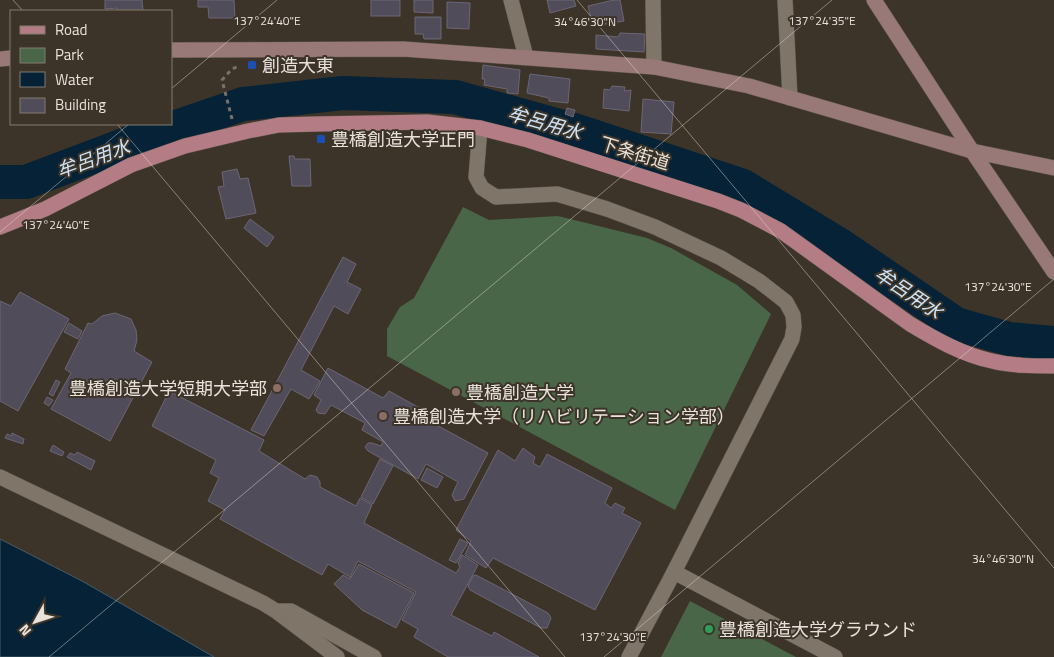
<svg xmlns="http://www.w3.org/2000/svg" width="1054" height="657" viewBox="0 0 1054 657" font-family="'Titillium Web','Noto Sans JP',sans-serif">
  <rect width="100%" height="100%" fill="#3d3429"/>
  <g fill="#4a6648">
    <polygon points="463,207 489,220 558,216 647,238 671,248 737,285 771,314 675,510 387,356 387,329 400,307 414,298"/>
    <polygon points="690,601 796,657 661,657"/>
  </g>
  <polygon fill="#052236" stroke="#495c68" points="0,539 82,581 214,657 0,657"/>
  <g fill="none" stroke-linecap="round" stroke-linejoin="round">
    <polyline stroke="#052236" stroke-width="34" points="0,182 26,182 132,142 243,104 343,93 455,97 577,131 743,186 840,245 956,324 1009,339 1054,343"/>
  </g>
  <g fill="#514c59" stroke="#6b6674">
    <polygon points="105,0 142,0 143,11 117,11 117,8 105,9"/>
    <polygon points="198,0 234,0 235,18 209,18 208,7 198,7"/>
    <rect x="371" y="0" width="29" height="16"/>
    <polygon points="414,0 433,0 433,13 414,12"/>
    <polygon points="547,0 574,0 576,6 550,13"/>
    <polygon points="614,0 620,0 624,21 593,26 588,6"/>
    <polygon points="447,2 470,3 469,29 447,28"/>
    <polygon points="415,17 441,17 441,39 424,39 423,34 415,34"/>
    <polygon points="620,33 645,34 644,52 596,49 596,35 618,37"/>
    <polygon points="483,65 520,70 518,94 507,93 507,89 484,85 485,79 482,79"/>
    <polygon points="530,74 570,79 568,103 549,101 549,98 527,93"/>
    <polygon points="612,86 625,87 624,91 631,90 629,111 603,108 604,89 610,90"/>
    <polygon points="643,99 674,102 671,134 641,132"/>
    <polygon points="567,108 575,110 573,117 565,114"/>
    <polygon points="289,156 294,156 295,159 310,159 311,186 292,186"/>
    <polygon points="237,169 240,179 248,178 256,213 226,219 218,187 224,186 222,172"/>
    <polygon points="250,219 274,237 267,247 244,228"/>
    <polygon points="343,257 356,264 347,282 361,289 348,314 334,306 301,370 320,381 309,399 291,389 264,436 251,430"/>
    <polygon points="20,292 69,319 18,411 0,401 0,301 11,306"/>
    <polygon points="115,313 131,319 136,330 137,340 134,351 152,362 110,441 51,409 71,373 65,369 88,323 92,324 102,316"/>
    <polygon points="69,323 82,331 78,339 64,332"/>
    <polygon points="328,368 383,398 389,391 434,416 431,422 488,453 464,499 455,501 452,495 458,482 426,464 418,479 368,451 365,447 368,443 372,443 381,446 383,442 362,430 365,423 331,405 325,414 318,413 316,410 321,400 314,395"/>
    <polygon points="56,380 60,382 53,396 49,394"/>
    <polygon points="169,391 264,440 259,451 305,479 310,475 317,477 320,482 320,487 356,506 360,498 372,505 364,523 456,573 460,567 458,563 462,555 478,565 451,615 492,636 494,632 539,657 448,657 414,637 418,629 402,620 416,592 358,561 350,577 328,564 322,575 220,519 225,510 208,501 219,478 210,473 216,460 152,426"/>
    <polygon points="47,397 53,400 49,406 44,403"/>
    <polygon points="12,433 24,439 23,444 5,438 7,434 12,436"/>
    <polygon points="53,445 64,452 62,456 50,451"/>
    <polygon points="523,448 535,457 533,463 540,467 547,454 612,488 605,503 611,508 615,503 625,508 622,513 641,523 595,610 493,558 486,568 465,555 471,541 456,530 498,450 515,461"/>
    <polygon points="77,452 95,461 91,470 67,457 70,453 75,455"/>
    <polygon points="380,459 393,466 373,504 361,497"/>
    <polygon points="427,468 443,477 437,488 421,480"/>
    <polygon points="460,539 468,543 456,563 449,560"/>
    <polygon points="359,564 414,593 396,628 362,610 334,584 343,575 350,579"/>
    <polygon points="476,575 548,613 551,618 547,628 541,628 470,590 468,586 473,576"/>
  </g>
  <g fill="none" stroke-linecap="round" stroke-linejoin="round">
    <g stroke="#5b534a" stroke-width="16">
      <g id="street">
        <polyline points="511,0 526,57"/>
        <polyline points="653,0 654,67"/>
        <polyline points="785,0 790,98"/>
        <polyline points="480,128 476,177 482,188 496,197 557,194 607,209 655,227 721,258 759,281 786,302 793,315 794,327 792,339 674,572 835,657"/>
        <polyline points="0,477 263,603 276,611 337,657"/>
        <polyline points="280,611 291,611 374,657"/>
        <polyline points="629,657 674,572"/>
      </g>
    </g>
    <g stroke="#5b534a" stroke-width="16">
      <g id="secondary">
        <polyline points="874,0 972,151 1054,272"/>
        <polyline points="171,50 403,49 654,67 749,86 972,151 1054,168"/>
        <polyline points="0,59 11,58"/>
      </g>
    </g>
    <g stroke="#5b534a" stroke-width="16">
      <path id="primary" d="M0,227L45,209L131,165L185,146L248,131L279,125L317,124L427,122L480,128L528,140L718,201L741,210L781,231L910,324C935,339 963,355 992,361C1012,366 1033,366 1054,366"/>
    </g>
    <polyline stroke="#7a7268" stroke-width="3" stroke-dasharray="4 4" stroke-linecap="butt" points="232,119 222,80 232,69 237,67"/>
    <use href="#street" stroke="#7f7569" stroke-width="15"/>
    <use href="#secondary" stroke="#997977" stroke-width="15"/>
    <use href="#primary" stroke="#b47d86" stroke-width="15"/>
  </g>
  <path fill="none" stroke="#e8e2db" stroke-width="1" stroke-opacity="0.45" d="M13,0L23,11M577,0L1054,568M171,89L277,0M117,124L565,657M0,232L129,124M49,657L832,0M604,657L1054,279"/>
  <g fill="#1a4fb4" stroke="#3d3429" stroke-width="2">
    <rect x="247" y="60" width="10" height="10" rx="2.5"/>
    <rect x="316" y="134" width="10" height="10" rx="2.5"/>
  </g>
  <g fill="#8d6e63" stroke="#3d3429" stroke-width="2">
    <circle cx="277" cy="388" r="5"/>
    <circle cx="456" cy="392" r="5"/>
    <circle cx="383" cy="416" r="5"/>
  </g>
  <circle fill="#2e9e5b" stroke="#3d3429" stroke-width="2" cx="709" cy="629" r="5"/>
  <g text-anchor="middle" dominant-baseline="central" stroke-width="4" stroke-linejoin="round" paint-order="stroke">
    <g font-size="18" fill="#e8e2db" stroke="#3d3429" text-anchor="start">
      <text x="262" y="65">創造大東</text>
      <text x="331" y="139">豊橋創造大学正門</text>
      <text x="267" y="388" text-anchor="end">豊橋創造大学短期大学部</text>
      <text x="466" y="392">豊橋創造大学</text>
      <text x="393" y="416">豊橋創造大学（リハビリテーション学部）</text>
      <text x="719" y="629">豊橋創造大学グラウンド</text>
    </g>
    <g font-size="18" fill="#e8e2db" stroke="#3d3429">
      <text transform="translate(635 153) rotate(17)">下条街道</text>
    </g>
    <g font-size="19" font-style="italic" fill="#cce4f8" stroke="#3d3429">
      <text transform="translate(545 122) rotate(16)">牟呂用水</text>
      <text transform="translate(93 158) rotate(-20)">牟呂用水</text>
      <text transform="translate(909 292) rotate(34)">牟呂用水</text>
    </g>
  </g>
  <g font-size="12" text-anchor="middle" fill="#e8e2db" stroke="#3d3429" stroke-width="4" stroke-linejoin="round" paint-order="stroke">
    <text x="822" y="25">137°24'35"E</text>
    <text x="267" y="25">137°24'40"E</text>
    <text x="585" y="26">34°46'30"N</text>
    <text x="56" y="229">137°24'40"E</text>
    <text x="998" y="291">137°24'30"E</text>
    <text x="1003" y="563">34°46'30"N</text>
    <text x="613" y="641">137°24'30"E</text>
  </g>
  <rect x="10" y="10" width="162" height="115" fill="#3d3429" stroke="#817a70"/>
  <rect x="20" y="26" width="25" height="8" fill="#b47d86" stroke="#817a70"/>
  <text x="55" y="35" font-size="15" fill="#e8e2db">Road</text>
  <rect x="20" y="48" width="25" height="15" fill="#4a6648" stroke="#817a70"/>
  <text x="55" y="60" font-size="15" fill="#e8e2db">Park</text>
  <rect x="20" y="72" width="25" height="15" fill="#052236" stroke="#817a70"/>
  <text x="55" y="85" font-size="15" fill="#e8e2db">Water</text>
  <rect x="20" y="98" width="25" height="15" fill="#514c59" stroke="#817a70"/>
  <text x="55" y="110" font-size="15" fill="#e8e2db">Building</text>
  <g transform="translate(35 622) rotate(230)" stroke="#3d3429" stroke-width="4" paint-order="stroke">
  <path d="M0-4L9 19L0 12L-9 19Z" fill="#e8e2db"/>
  <text y="-8" font-size="14" font-weight="bold" text-anchor="middle" fill="#e8e2db">N</text>
  </g>
</svg>
